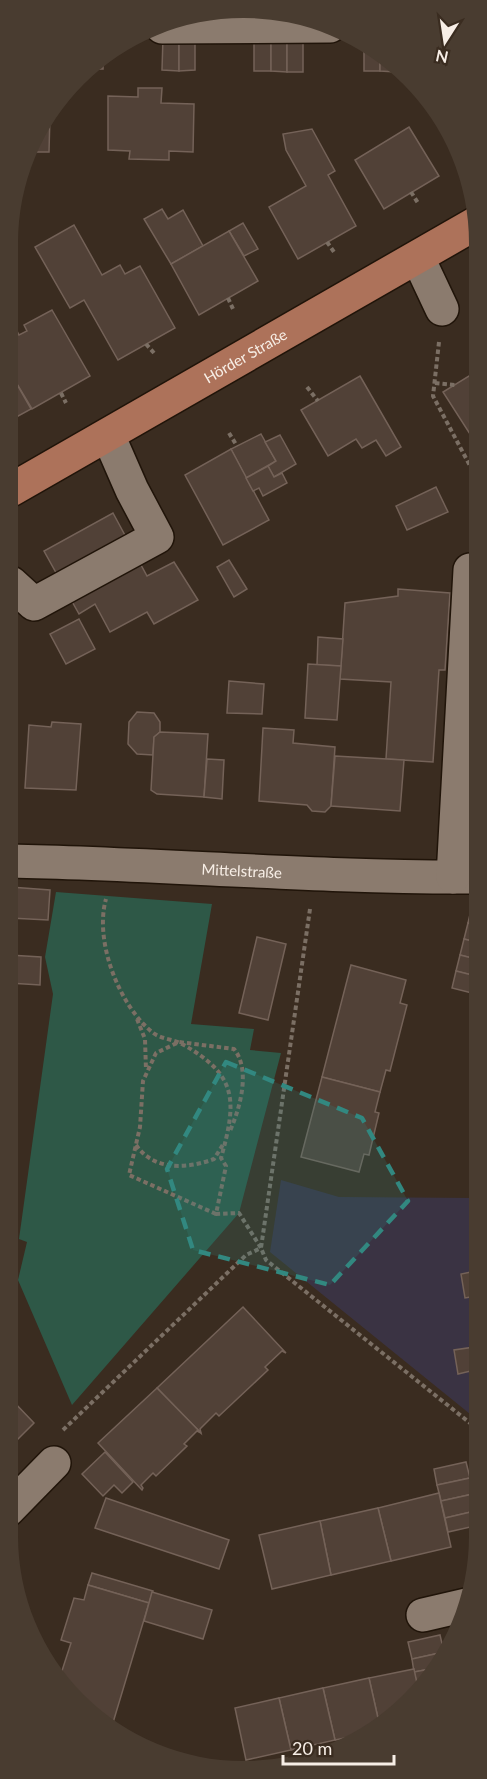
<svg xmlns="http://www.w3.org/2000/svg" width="487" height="1779" viewBox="0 0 487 1779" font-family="Lato,sans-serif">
  <rect width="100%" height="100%" fill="#3a2c20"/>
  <polygon fill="#3a3343" points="281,1180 339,1197 476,1198 475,1418 270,1252"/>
  <polygon fill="#2e5847" points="56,892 212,904 191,1024 254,1029 250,1050 281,1053 239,1213 72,1405 18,1280 27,1242 19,1239 53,994 45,957"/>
  <g fill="#514137" stroke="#746258" stroke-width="1.5">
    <polygon points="163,37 179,38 179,71 162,70"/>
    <polygon points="179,38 195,38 195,70 179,71"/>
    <rect x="254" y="38" width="17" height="33"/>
    <polygon points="271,38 287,38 287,72 271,71"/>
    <rect x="287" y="38" width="16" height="34"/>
    <polygon points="364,43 380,55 380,71 364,71"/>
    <polygon points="380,55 396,66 396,72 380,71"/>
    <polygon points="103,57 103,69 91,69"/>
    <polygon points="138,88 162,88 161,103 194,104 193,152 169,151 169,160 129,159 130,151 108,150 108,96 138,97"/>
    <polygon points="436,113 455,139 459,152"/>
    <polygon points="46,114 50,114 49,152 31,152"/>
    <polygon points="409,127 439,176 384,209 355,160"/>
    <polygon points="312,129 335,171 328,175 356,226 298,259 269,207 306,186 286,150 283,134"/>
    <polygon points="162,209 168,219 183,210 203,246 171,264 144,219"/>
    <polygon points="243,223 258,249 244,256 229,231"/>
    <polygon points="74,225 102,275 120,265 125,274 140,266 175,328 118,360 84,300 70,308 35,247"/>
    <polygon points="229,231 258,281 199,315 171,264"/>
    <polygon points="52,310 90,376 32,409 11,374 12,321 19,335 27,331 24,325"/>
    <polygon points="477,371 477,445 443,392"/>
    <polygon points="11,374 31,409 11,420"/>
    <polygon points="360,376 401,447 386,456 376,440 362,448 356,439 328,456 301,410"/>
    <polygon points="261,434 276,461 246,478 231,449"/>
    <polygon points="280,435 296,464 274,477 268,466 276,461 265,442"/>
    <polygon points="231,449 269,520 223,545 185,475"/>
    <polygon points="268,466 274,477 282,473 287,483 263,496 259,488 253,491 246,478"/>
    <polygon points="436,487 448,512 407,530 396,506"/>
    <polygon points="113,513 147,576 174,562 198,600 154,624 147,612 110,632 95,604 79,614 44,551"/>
    <polygon points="229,560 247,589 234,597 217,567"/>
    <polygon points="398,589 450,593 445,670 439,670 433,762 386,759 391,682 340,679 345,603 398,596"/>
    <polygon points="79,619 95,649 66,664 50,634"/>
    <polygon points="318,637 343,639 341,666 317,665"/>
    <polygon points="308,664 341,666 337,720 305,718"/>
    <polygon points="229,681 264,684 262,714 227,713"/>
    <polygon points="137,712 154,713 160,722 160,732 154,737 153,755 137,754 128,744 129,722"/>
    <polygon points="52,722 81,724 76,790 25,788 29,725 51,727"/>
    <polygon points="263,728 294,730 293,743 335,747 331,806 325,812 312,811 307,805 259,801"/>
    <polygon points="160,732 208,734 204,797 157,794 151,790 154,737"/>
    <polygon points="335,756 404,760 400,811 331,806"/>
    <polygon points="207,759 224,760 222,799 204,797"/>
    <polygon points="10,887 50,890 48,920 10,918"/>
    <polygon points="472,906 476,907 476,925 468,923"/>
    <polygon points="468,923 476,925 476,942 464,939"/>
    <polygon points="257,937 286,944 268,1020 239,1013"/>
    <polygon points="464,939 476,942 476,959 460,955"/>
    <polygon points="9,955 41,957 40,985 9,983"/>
    <polygon points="460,955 476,959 476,976 456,971"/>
    <polygon points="351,965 406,980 400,1003 407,1005 390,1071 386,1070 380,1092 322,1077"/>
    <polygon points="456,971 476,976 476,994 452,988"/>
    <polygon points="322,1077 380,1092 375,1112 379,1113 369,1155 364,1154 359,1172 301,1157"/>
    <polygon points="476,1271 476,1296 465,1298 461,1274"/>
    <polygon points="243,1307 286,1353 282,1351 265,1367 268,1370 219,1416 216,1413 200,1429 201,1433 157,1388"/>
    <polygon points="473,1341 475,1341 475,1370 458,1374 454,1350 474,1347"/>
    <polygon points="157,1388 201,1433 197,1431 184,1444 187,1446 156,1476 153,1473 141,1485 143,1488 142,1490 98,1443"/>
    <polygon points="12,1400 34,1423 8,1449 8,1404"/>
    <polygon points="105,1452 133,1482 122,1493 114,1485 103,1496 82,1474"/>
    <polygon points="466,1462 470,1478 437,1485 434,1469"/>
    <polygon points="470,1478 473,1494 441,1501 437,1485"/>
    <polygon points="439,1493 451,1547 391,1561 378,1508"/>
    <polygon points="473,1494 475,1511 445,1518 441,1501"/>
    <polygon points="106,1498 229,1540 219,1569 95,1528"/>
    <polygon points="378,1508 391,1561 331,1575 320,1521"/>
    <polygon points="475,1511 475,1526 448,1532 445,1518"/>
    <polygon points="320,1521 331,1575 272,1589 259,1535"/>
    <polygon points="92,1573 153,1591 149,1603 88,1585"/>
    <polygon points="88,1585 149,1603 112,1726 66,1691 59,1680 71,1643 61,1640 74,1598 84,1600"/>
    <polygon points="152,1592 212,1610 203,1639 144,1621"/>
    <polygon points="440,1635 444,1652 412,1659 408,1642"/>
    <polygon points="444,1652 445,1657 435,1668 414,1672 412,1659"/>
    <polygon points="435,1668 418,1688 414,1672"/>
    <polygon points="414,1669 418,1688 387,1723 380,1727 369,1678"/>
    <polygon points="369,1678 380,1727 369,1733 335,1740 323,1688"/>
    <polygon points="323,1688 335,1740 291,1750 279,1698"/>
    <polygon points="279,1698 291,1750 246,1760 235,1708"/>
  </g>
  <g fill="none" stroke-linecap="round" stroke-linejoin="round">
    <g stroke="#201409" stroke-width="36">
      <g id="minor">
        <polyline points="162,27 330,26"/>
        <polyline points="418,258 442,309"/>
        <polyline points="11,583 34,604 157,537 132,490 108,435"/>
        <path id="s1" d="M10,861C165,864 321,878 476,877"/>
        <polyline points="453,877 470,570"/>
        <polyline points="8,1510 54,1463"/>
        <polyline points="423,1615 466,1605"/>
      </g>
    </g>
    <g stroke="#201409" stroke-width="36">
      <g id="major">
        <path id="s2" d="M11,490L478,222"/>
      </g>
    </g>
    <g stroke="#7b6f64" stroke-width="4" stroke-dasharray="4.5 3" stroke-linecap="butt">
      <polyline points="411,192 418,203"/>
      <polyline points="327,242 334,252"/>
      <polyline points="228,298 233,309"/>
      <polyline points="439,342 433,396 477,479"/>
      <polyline points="146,344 154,353"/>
      <polyline points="435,383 455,385"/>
      <polyline points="307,387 318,401"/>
      <polyline points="61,393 66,403"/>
      <polyline points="229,433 237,446"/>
      <polyline points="310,909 261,1248 266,1260 475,1427"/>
      <polyline points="137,1019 145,1039 146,1070"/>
      <path d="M136,1145C154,1171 187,1169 214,1159L224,1143"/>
      <path d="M216,1214L129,1175L140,1127L143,1081L156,1053L179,1042L234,1049C251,1070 240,1108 230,1131"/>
      <path d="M63,1430L246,1255L261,1248L239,1213L216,1214L226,1166L221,1158C237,1101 238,1075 182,1044C173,1039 160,1039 152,1032C119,1005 94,941 106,899"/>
    </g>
    <use href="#minor" stroke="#8b7b6e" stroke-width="33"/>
    <use href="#major" stroke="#ad725a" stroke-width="33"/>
  </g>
  <path fill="#328880" fill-opacity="0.2" stroke="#328880" stroke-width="4.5" stroke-dasharray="12 8" stroke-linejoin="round" d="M226,1062L362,1118L408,1201L330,1285L193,1250L167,1169Z"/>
  <g text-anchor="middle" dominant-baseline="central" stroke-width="4.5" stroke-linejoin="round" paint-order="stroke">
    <g font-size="15" fill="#f7eee6" stroke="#3a2c20">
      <text stroke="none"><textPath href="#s2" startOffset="270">Hörder Straße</textPath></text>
      <text stroke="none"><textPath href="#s1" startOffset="232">Mittelstraße</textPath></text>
    </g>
  </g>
  <path d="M0 0H487V1779H0ZM243 18H244A225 225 0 0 1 469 243V1536A225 225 0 0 1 244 1761H243A225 225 0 0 1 18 1536V243A225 225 0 0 1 243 18Z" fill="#493c30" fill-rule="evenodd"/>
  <g transform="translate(445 42) rotate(192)" stroke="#3a2c20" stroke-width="4.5" paint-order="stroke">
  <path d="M0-4.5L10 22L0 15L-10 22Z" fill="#f7eee6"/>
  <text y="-9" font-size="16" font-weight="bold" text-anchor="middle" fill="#f7eee6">N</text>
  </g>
  <path d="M283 1755v9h111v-9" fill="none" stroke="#f7eee6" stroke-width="3"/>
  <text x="292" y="1755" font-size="18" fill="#f7eee6" stroke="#3a2c20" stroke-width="4.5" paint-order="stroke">20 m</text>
</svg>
